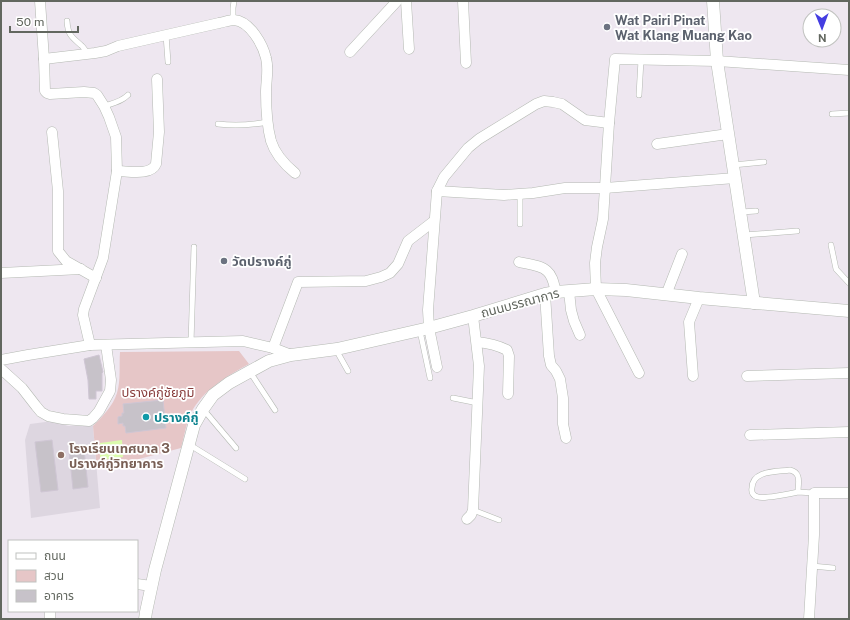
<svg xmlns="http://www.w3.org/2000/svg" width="850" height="620" viewBox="0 0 850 620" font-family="'Public Sans','Noto Sans Thai',sans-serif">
  <rect width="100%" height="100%" fill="#eee7f0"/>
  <polygon fill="#ddd6e0" points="53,421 68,426 93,426 100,508 31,518 25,440 30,424"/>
  <path fill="#e6c6c7" d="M239,351L249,364C227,376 203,390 191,413C186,424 184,437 181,448L97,470L93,426C102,417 113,406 117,393C121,380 119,365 120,352Z"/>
  <polygon fill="#dbfbad" points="122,440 123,457 100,460 100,443"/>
  <g fill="#c7c2c9" stroke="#cfc6d4">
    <polygon points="99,355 103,372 102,373 102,391 96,391 96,399 89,399 88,380 84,359"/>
    <polygon points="163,400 166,428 126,433 125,426 123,426 123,423 118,424 118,417 122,416 122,413 124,413 123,404"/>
    <polygon points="52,440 58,490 41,492 35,442"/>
    <polygon points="84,449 88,487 73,489 69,451"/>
  </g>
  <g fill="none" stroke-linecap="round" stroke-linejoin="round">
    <g stroke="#b4b9b2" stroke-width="6">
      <g id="service">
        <polyline points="233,20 233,8 234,1"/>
        <path d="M67,21C68,36 72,37 82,46C84,48 86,51 88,54"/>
        <polyline points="166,35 168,62"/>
        <polyline points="639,95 641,60"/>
        <path d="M104,106C113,103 121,102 128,95"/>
        <polyline points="832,114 849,113"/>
        <path d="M218,124C235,126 251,125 268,122"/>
        <polyline points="733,165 764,162"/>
        <polyline points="520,194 520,224"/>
        <polyline points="741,212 756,211"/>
        <polyline points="744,235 797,231"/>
        <polyline points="831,245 836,269 849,283"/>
        <polyline points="420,331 430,378"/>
        <polyline points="191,343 194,247"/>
        <polyline points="337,349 339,355 348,371"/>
        <polyline points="250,372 275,410"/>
        <polyline points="453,398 478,403"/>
        <polyline points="203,409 236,448"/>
        <polyline points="190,445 245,479"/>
        <path d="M798,492C790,494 763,499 758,497C753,496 751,492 752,488C752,470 777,472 790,470C802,473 798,483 798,492L814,493"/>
        <polyline points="473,510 499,520"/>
        <polyline points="812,566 833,568"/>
      </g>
    </g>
    <g stroke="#b4b9b2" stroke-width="11">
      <g id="minor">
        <polyline points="40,1 44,59 45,91 47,93 50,94 84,92 94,93 97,95 104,106 109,117 116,137 117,171 103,258 84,309 83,315 90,345"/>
        <polyline points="406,1 409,49"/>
        <polyline points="463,1 466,63"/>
        <polyline points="350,52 397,1"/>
        <path d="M44,59L95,53L106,51L118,46L219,23C224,22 230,20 234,20C250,21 263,45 266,58C269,69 266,81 266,92C266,108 267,126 271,141C275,154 284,164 295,173"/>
        <polyline points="609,123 615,59 717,61 849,70"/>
        <polyline points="52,132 58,191 58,251 66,261 96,278"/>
        <polyline points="657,144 728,134"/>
        <path d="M117,171C128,171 151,176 156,164L159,132L157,79"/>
        <polyline points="437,191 504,195 533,193 565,188 605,188 735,178"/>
        <path d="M519,262C527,264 541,265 547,271C553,276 554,285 556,292"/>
        <polyline points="1,273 81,269"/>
        <polyline points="569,291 571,310 574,321 580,335"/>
        <polyline points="545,294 549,356 551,365 556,371 560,379 563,398 563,424 566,438"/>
        <polyline points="666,295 682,254"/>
        <path d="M477,342C488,343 497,345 507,350L509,356L508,394"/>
        <polyline points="273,348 298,282 366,281 381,277 390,273 398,264 408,241 434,221"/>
        <polyline points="1,360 28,355 90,345 243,341 273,348 291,355"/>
        <polyline points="437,367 429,328 428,310 437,191 444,177 468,148 479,139 536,104 544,101 553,102 562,104 585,120 609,123 603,219 597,247 595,263 596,289 639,373"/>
        <polyline points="1,369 22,388 36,406 41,412 48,416 63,419 89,421 93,418 99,411 110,391 111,380 106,345"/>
        <polyline points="693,376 689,322 699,298"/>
        <polyline points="747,376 849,373"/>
        <polyline points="750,435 849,432"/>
        <polyline points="467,519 471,515 473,510 479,366 473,316"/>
        <polyline points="137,584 151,586"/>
        <polyline points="50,611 50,619"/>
        <polyline points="809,619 814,535 814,493 849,493"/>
      </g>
    </g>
    <g stroke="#b4b9b2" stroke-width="13">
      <g id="tertiary">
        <polyline points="713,1 717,61 754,303"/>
        <polyline points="145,619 146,612 155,570 194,425 203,409 213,395 229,383 269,361 291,355 337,349 429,328 473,316 545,294 556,292 596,289 626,290 699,298 849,311"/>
      </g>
    </g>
    <use href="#service" stroke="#fff" stroke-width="5"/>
    <use href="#minor" stroke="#fff" stroke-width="10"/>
    <use href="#tertiary" stroke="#fff" stroke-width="12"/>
  </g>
  <g fill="#6b7280" stroke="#fff" stroke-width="1.5">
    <circle cx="607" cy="27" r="4"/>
    <circle cx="224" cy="261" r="4"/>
  </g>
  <circle fill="#0f9aa8" stroke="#fff" stroke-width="1.5" cx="146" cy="417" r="4"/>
  <circle fill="#8d6e63" stroke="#fff" stroke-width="1.5" cx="61" cy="455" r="4"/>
  <g text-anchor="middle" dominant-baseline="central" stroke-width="3.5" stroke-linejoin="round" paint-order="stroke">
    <g font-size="13" font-weight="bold" fill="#5b616d" stroke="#fff" text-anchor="start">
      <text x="615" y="20">Wat Pairi Pinat<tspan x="615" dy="15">Wat Klang Muang Kao</tspan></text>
      <text x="232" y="261">วัดปรางค์กู่</text>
    </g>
    <g font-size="13" fill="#62675f" stroke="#fff">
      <text transform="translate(520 303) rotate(-15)">ถนนบรรณาการ</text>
    </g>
    <g font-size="13" fill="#883d3c" stroke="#fff">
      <text x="158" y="392">ปรางค์กู่ชัยภูมิ</text>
    </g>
    <g font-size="13" font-weight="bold" fill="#0d838f" stroke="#fff" text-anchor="start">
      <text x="154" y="417">ปรางค์กู่</text>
    </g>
    <g font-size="13" font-weight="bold" fill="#785e54" stroke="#fff" text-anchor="start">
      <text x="69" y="448">โรงเรียนเทศบาล 3<tspan x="69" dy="15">ปรางค์กู่วิทยาคาร</tspan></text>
    </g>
  </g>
  <rect width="850" height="620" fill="none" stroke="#62675f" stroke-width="4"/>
  <rect x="8" y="540" width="130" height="72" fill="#ffffff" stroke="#c0c2bf"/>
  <rect x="16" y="553" width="20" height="6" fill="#ffffff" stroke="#c0c2bf"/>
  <text x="44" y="560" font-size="12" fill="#62675f">ถนน</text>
  <rect x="16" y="570" width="20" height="12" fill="#e6c6c7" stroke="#c0c2bf"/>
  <text x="44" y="580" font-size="12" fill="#62675f">สวน</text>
  <rect x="16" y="590" width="20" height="12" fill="#c7c2c9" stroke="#c0c2bf"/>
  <text x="44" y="600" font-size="12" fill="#62675f">อาคาร</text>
  <g transform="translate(822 28) rotate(179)"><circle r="19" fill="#ffffff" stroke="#c0c2bf"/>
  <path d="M0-3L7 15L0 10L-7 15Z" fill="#443de1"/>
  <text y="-6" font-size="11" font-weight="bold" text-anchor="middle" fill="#62675f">N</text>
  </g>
  <path d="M10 26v6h68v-6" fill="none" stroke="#62675f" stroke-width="2"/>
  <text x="16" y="26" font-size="12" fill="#62675f" stroke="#ffffff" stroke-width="3" paint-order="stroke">50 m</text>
</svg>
